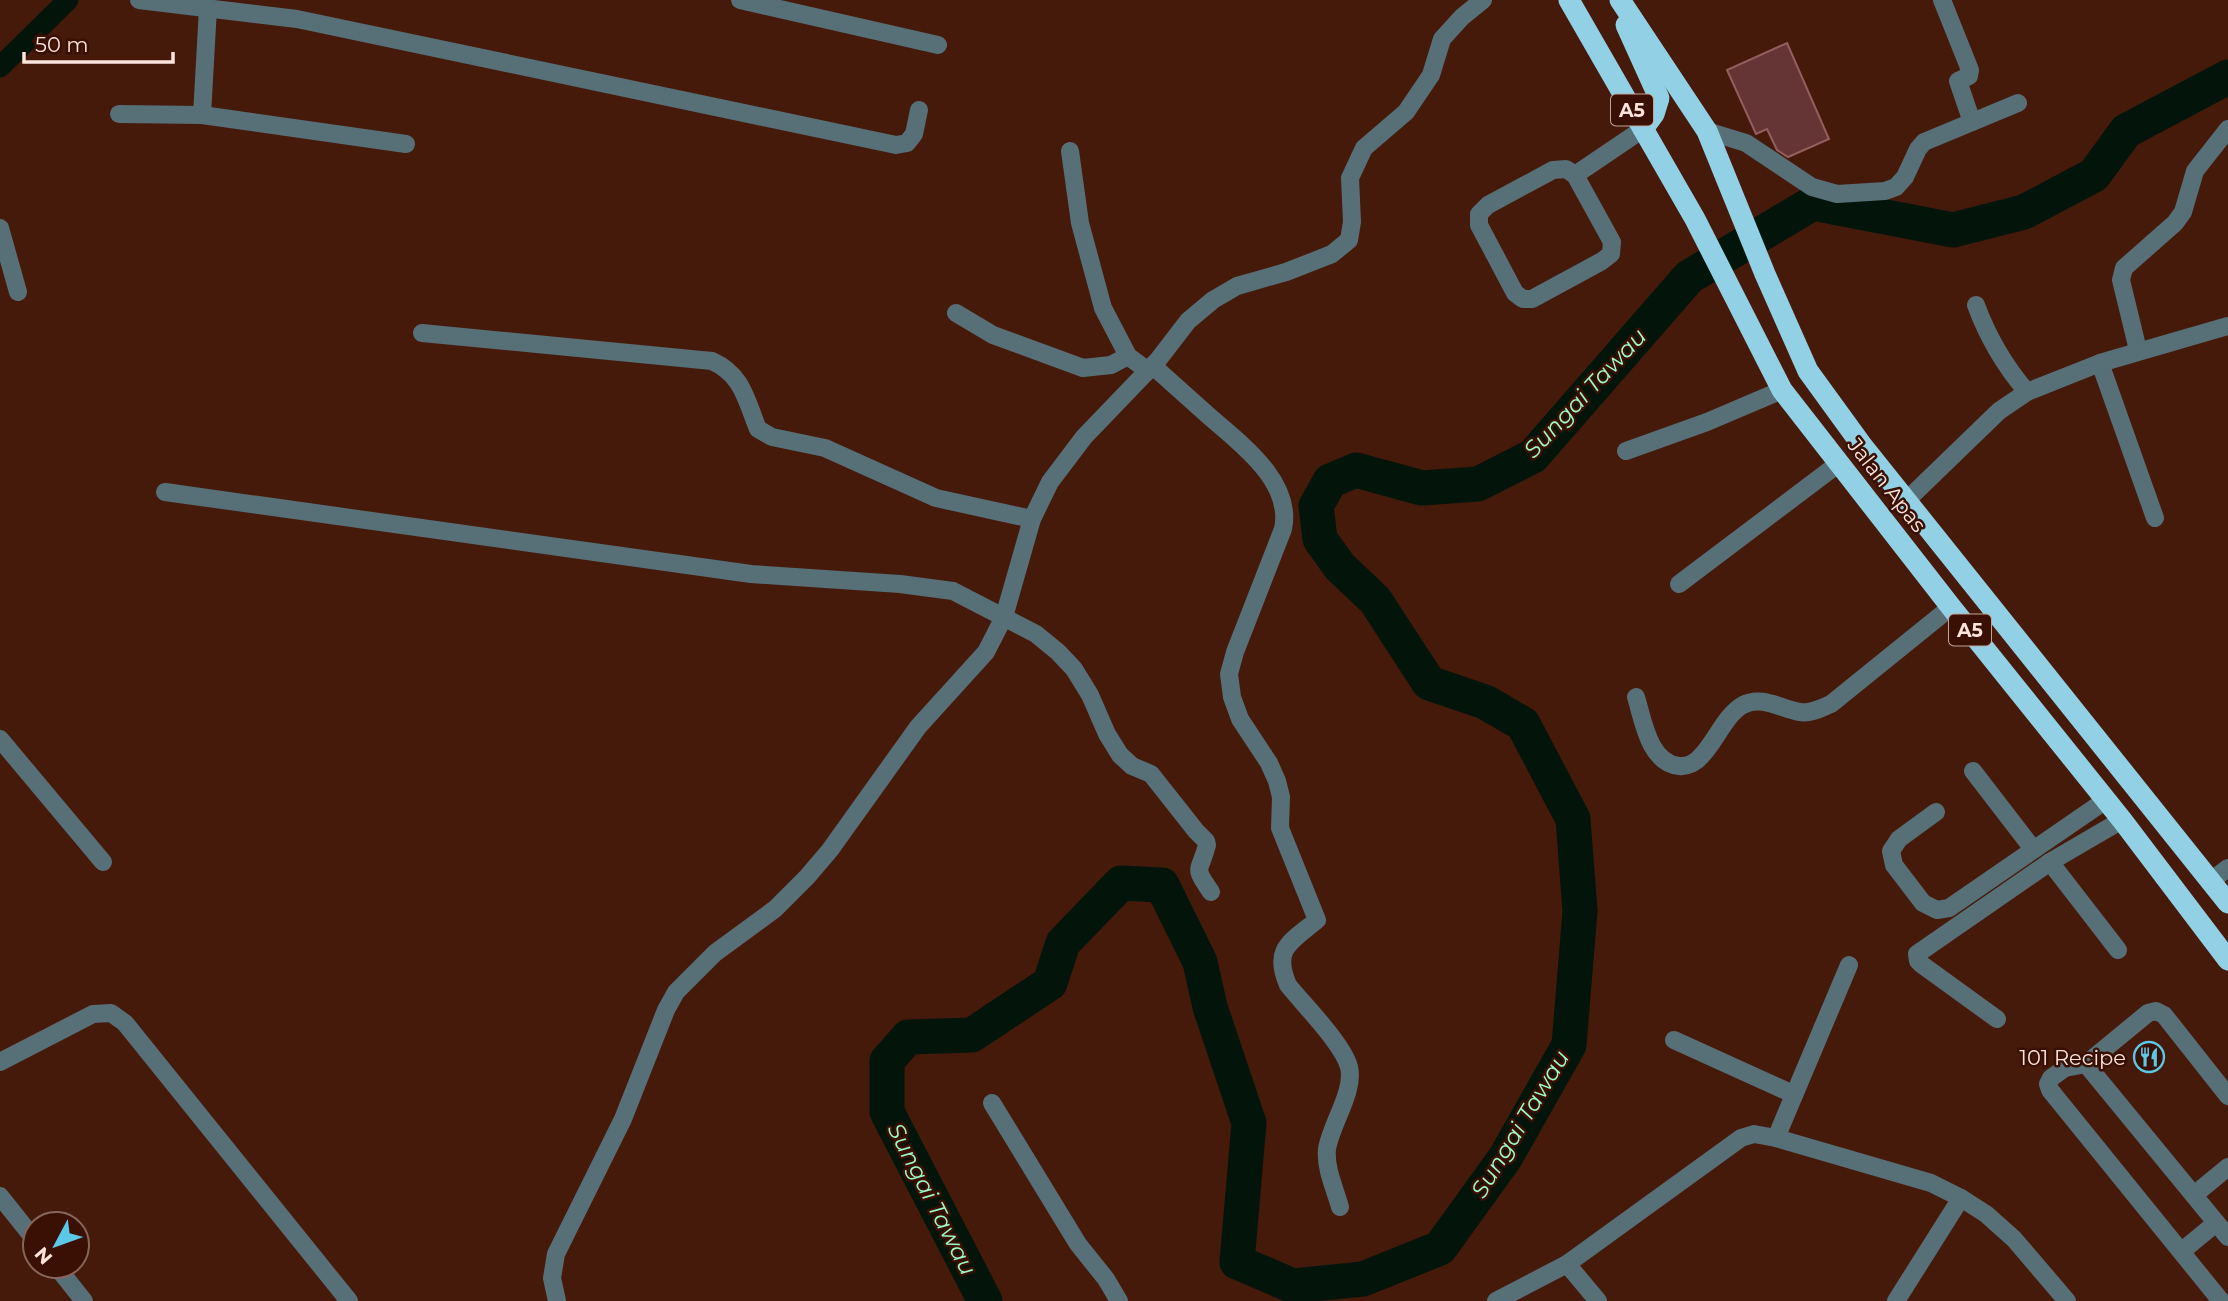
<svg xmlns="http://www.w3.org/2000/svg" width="2228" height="1301" viewBox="0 0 2228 1301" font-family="Montserrat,sans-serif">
  <rect width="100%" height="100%" fill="#451a0b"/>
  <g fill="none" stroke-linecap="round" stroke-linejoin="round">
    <polyline stroke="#03150b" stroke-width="21" points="0,67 68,0"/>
    <polyline stroke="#03150b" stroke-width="35" points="985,1301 887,1112 887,1061 908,1037 972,1035 1050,983 1063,943 1121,883 1162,885 1200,962 1210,1007 1249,1123 1237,1262 1293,1286 1363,1279 1440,1248 1505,1158 1569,1045 1580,911 1573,819 1523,724 1485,702 1429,683 1375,600 1340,567 1320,539 1316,506 1330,481 1356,470 1422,488 1478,484 1533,456 1689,277 1813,203 1953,230 2024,212 2094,175 2126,131 2228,77"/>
  </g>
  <polygon fill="#653536" stroke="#935e5e" stroke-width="2" points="1787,43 1829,139 1788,157 1777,150 1767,129 1756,134 1727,70"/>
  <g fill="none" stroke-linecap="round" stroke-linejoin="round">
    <g stroke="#576f77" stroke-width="18">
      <polyline points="139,0 297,19 896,145 907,143 914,134 919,110"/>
      <polyline points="740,0 938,45"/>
      <polyline points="1942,0 1970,70 1969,76 1958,81 1972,122"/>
      <polyline points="119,114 202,115 406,144"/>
      <polyline points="202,115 208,8"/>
      <polyline points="1707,131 1746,143 1812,187 1837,194 1885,191 1896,187 1905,177 1918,149 1924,142 2018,103"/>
      <polyline points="1070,151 1080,223 1103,308 1128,356 1148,371"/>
      <polygon points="1566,169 1575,175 1612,242 1611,254 1602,261 1532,299 1523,299 1515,293 1479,225 1479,214 1488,205 1553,170"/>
      <polyline points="1575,175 1643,129"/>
      <polyline points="0,228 18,292"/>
      <path d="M1976,305C1988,338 2004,365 2027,392"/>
      <polyline points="956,313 993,335 1083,368 1111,365 1128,356"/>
      <path d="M422,333L712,361C743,375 746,400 758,429L772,437L825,448L936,498L1032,519"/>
      <polyline points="2138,350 2121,280 2124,268 2175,223 2183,212 2195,171 2228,129"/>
      <polyline points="2100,363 2155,518"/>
      <path d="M1153,366C1172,383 1191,400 1210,417C1241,444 1293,482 1283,529L1235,652L1229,674L1232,697L1240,719L1269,763L1277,781L1281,797L1280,828L1317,920C1291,942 1272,948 1288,985C1304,1005 1343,1044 1349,1067C1355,1091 1331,1124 1327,1149C1325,1168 1335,1189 1340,1207"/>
      <polyline points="1626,451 1707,422 1782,390"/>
      <path d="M165,492L751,574L900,584L953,591L1036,634L1058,652L1074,669L1090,695L1107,734L1120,755L1132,766L1151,774L1196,831L1206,841L1207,845C1200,873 1192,865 1211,892"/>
      <polyline points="1907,500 1999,411 2027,392 2100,363 2228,326"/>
      <polyline points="1679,584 1838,464"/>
      <path d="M1636,697C1643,720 1649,763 1679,766C1688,767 1697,762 1702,755C1716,741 1725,715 1743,705C1762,695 1781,709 1800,712C1811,714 1821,708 1831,704L1951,607"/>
      <polyline points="0,739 103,862"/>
      <polyline points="1973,771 2033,849"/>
      <polyline points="1936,812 1899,839 1891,851 1894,865 1923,903 1937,910 1949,908 2106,800"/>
      <polyline points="2050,862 2118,950"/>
      <polyline points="2211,881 2228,868"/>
      <polyline points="1997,1019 1921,964 1918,961 1917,954 2050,862 2122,820"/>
      <polyline points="1674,1040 1793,1094"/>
      <polyline points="0,1062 93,1014 111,1013 125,1023 349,1301"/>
      <polyline points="2086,1064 2228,1237"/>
      <polyline points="992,1103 1078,1244 1106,1279 1119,1301"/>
      <polyline points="1776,1138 1849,965"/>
      <polyline points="2194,1195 2228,1167"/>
      <polyline points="0,1196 35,1240"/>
      <polyline points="2182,1251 2216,1223"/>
      <polyline points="1567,1264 1598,1301"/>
      <polyline points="56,1266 84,1301"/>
      <polyline points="557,1301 552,1278 556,1254 623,1119 666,1010 676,992 715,953 775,909 807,877 830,850 918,727 986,652 1004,617 1032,519 1050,482 1084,437 1158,360 1188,321 1213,300 1237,286 1286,272 1332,254 1349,240 1352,222 1350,178 1364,148 1406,112 1431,75 1442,39 1462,17 1483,0"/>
      <polyline points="1496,1301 1567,1264 1741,1138 1754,1134 1776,1138 1931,1183 1961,1198 1986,1214 2014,1239 2067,1301"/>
      <polyline points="1896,1301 1961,1198"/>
      <polyline points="2221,1301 2050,1090 2048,1084 2051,1078 2065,1068 2086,1064 2148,1013 2156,1011 2164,1015 2228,1096"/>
    </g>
    <g stroke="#92d1e5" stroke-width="21">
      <polyline points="1569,0 1695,219 1782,390 1951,607 2122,820 2228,960"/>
      <polyline points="1620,0 1707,131 1765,274 1808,371 1861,444 2228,903"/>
      <polyline points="1626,25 1659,98 1654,114 1643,129"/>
    </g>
  </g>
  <defs>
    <g id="restaurant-ring" transform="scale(1.575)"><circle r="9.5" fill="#391003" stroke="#5bc8e7" stroke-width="1.5"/><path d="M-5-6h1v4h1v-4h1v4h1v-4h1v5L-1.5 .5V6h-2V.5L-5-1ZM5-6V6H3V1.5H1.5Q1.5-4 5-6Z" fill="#5bc8e7"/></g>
  </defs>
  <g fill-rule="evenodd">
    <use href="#restaurant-ring" x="2149" y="1057"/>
  </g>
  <g text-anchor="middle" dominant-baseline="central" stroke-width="5" stroke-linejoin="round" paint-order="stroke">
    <g fill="#391003" stroke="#c2a49b" stroke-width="2">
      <rect x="1611" y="94.5" width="42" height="31" rx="5"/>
      <rect x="1949" y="614.5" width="42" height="31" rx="5"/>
    </g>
    <g font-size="19" font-weight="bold" fill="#fce4dc">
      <text x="1632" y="110">A5</text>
      <text x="1970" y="630">A5</text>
    </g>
    <g font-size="21" fill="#fce4dc" stroke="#391003">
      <text transform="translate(1887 485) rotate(52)">Jalan Apas</text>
    </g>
    <g font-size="21" fill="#fce4dc" stroke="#391003" text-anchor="end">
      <text x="2126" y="1057">101 Recipe</text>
    </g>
    <g font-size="23" font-style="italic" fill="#9dfcc9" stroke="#391003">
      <text transform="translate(1585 393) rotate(-47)">Sungai Tawau</text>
      <text transform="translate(1520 1124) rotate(-59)">Sungai Tawau</text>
      <text transform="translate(932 1199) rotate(63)">Sungai Tawau</text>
    </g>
  </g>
  <g transform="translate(56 1245) rotate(229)"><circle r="33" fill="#391003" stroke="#87655a" stroke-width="2"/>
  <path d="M0-5L12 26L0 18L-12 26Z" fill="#5bc8e7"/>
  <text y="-10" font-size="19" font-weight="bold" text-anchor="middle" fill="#fce4dc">N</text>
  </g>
  <path d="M24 52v10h149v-10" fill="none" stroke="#fce4dc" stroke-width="3.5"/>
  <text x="35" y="52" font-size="21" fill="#fce4dc" stroke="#391003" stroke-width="5" paint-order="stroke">50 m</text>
</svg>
